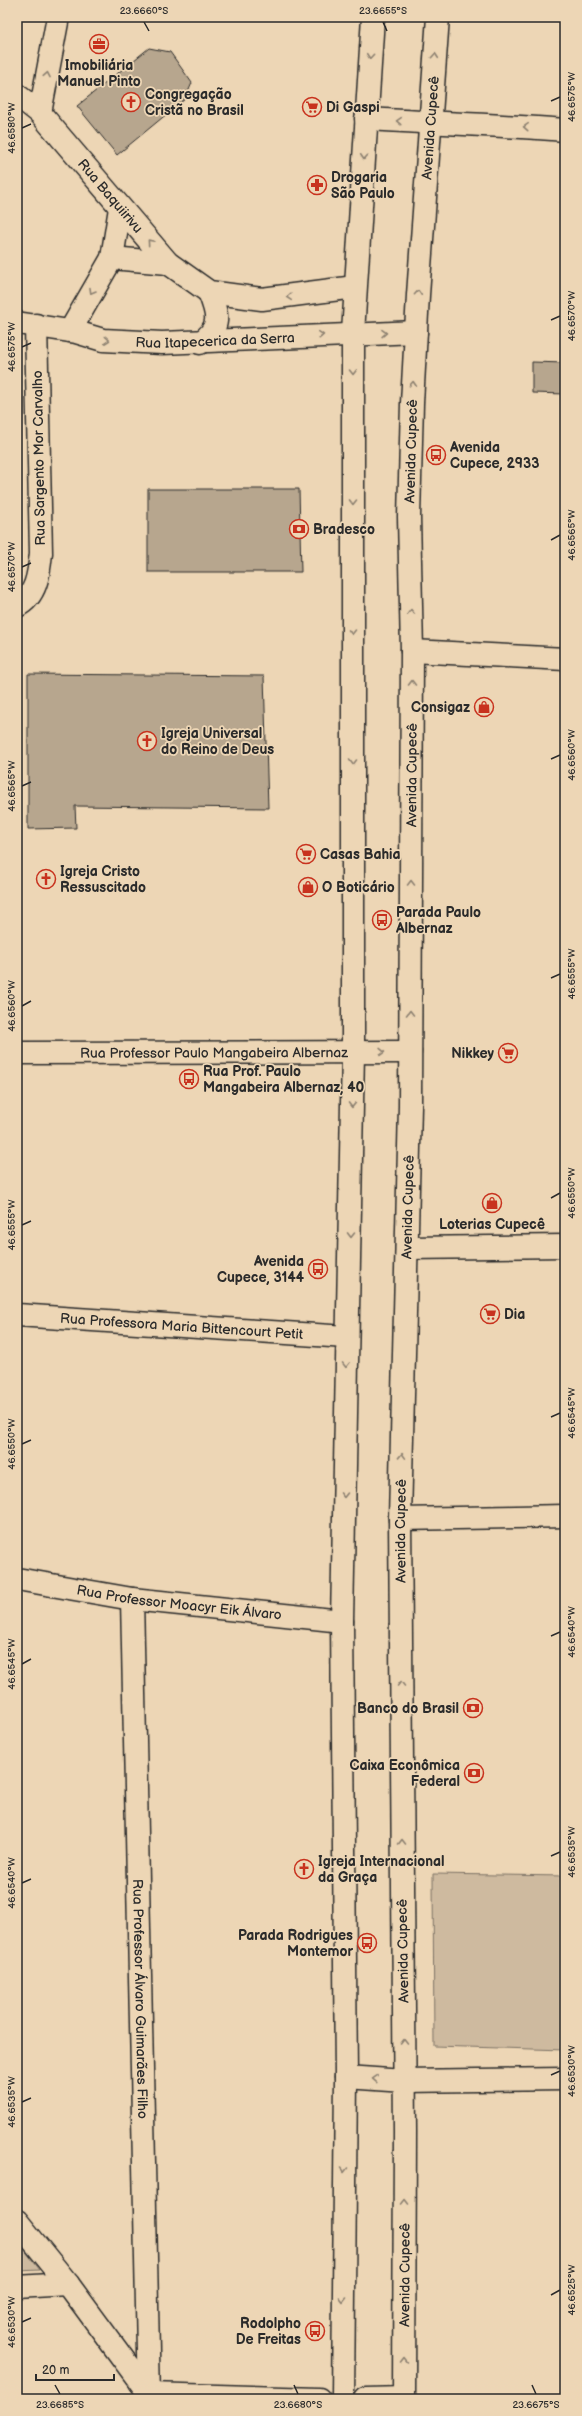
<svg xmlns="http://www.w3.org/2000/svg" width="582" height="2416" viewBox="0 0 582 2416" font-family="'Balsamiq Sans',sans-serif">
  <rect width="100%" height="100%" fill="#edd6b5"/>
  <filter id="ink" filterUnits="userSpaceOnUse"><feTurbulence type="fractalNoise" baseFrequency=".025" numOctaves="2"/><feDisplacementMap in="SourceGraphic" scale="8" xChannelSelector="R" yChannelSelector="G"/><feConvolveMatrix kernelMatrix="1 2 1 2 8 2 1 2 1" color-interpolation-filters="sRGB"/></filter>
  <g filter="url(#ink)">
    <g fill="#ceba9f" stroke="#7c7265">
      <polygon points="433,1874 565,1876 565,2050 434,2046"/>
      <polygon points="17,2240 40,2270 17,2271"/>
    </g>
    <g fill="#b7a68e" stroke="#2b2b2b">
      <polygon points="149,48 170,52 192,83 185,99 117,155 77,106"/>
      <polygon points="532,362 565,363 565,394 532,393"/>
      <polygon points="148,489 299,489 301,572 148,572"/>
      <polygon points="28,674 264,676 268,808 75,806 76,828 28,829"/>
    </g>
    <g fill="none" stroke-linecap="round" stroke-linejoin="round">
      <g stroke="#2b2b2b" stroke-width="25">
        <g id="minor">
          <path id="s1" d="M17,95L40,113L168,263L209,292L262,299L355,287"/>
          <polyline points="40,113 58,17"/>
          <path d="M366,119C433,123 499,125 565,130"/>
          <polyline points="112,258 168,263"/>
          <path id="s2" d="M17,323L76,332L103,340L162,343L416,332"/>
          <polyline points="70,331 112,258 120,208"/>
          <path d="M200,343C222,327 218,315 209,292"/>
          <path d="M17,606C37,596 39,572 41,553L36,325"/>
          <polyline points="412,651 565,659"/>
          <path id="s3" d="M17,1053L410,1052"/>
          <polyline points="407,1248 565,1246"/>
          <path id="s4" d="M17,1315L346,1337"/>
          <polyline points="400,1519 565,1516"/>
          <path id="s5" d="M17,1579L132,1599L342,1621"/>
          <path id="s6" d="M132,1599L149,2399"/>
          <polyline points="346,2077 404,2081 565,2079"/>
          <polyline points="17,2221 68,2284 149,2394 319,2399"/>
          <polyline points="17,2287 68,2284"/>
          <polyline points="366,2399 404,2398"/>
        </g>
      </g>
      <g stroke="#2b2b2b" stroke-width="25">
        <g id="major">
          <polyline points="343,2399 346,2077 342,1621 353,1052 353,333 373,17"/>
          <path id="s7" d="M404,2399L405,2131L400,1519L410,1106L412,651L409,517L412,403L418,295L438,17"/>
        </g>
      </g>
      <use href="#minor" stroke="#edd6b5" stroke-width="22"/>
      <use href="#major" stroke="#edd6b5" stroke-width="22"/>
    </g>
    <defs><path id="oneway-chevron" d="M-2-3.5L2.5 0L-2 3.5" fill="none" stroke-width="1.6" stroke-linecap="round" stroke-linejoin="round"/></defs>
    <g stroke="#8c8070">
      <use href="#oneway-chevron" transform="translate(370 56) rotate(95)"/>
      <use href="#oneway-chevron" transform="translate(435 56) rotate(-85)"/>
      <use href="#oneway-chevron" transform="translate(47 75) rotate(-79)"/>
      <use href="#oneway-chevron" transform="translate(399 121) rotate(-176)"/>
      <use href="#oneway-chevron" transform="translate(526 127) rotate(-176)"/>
      <use href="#oneway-chevron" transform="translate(364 157) rotate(94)"/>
      <use href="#oneway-chevron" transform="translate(150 242) rotate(-131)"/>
      <use href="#oneway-chevron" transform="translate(92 291) rotate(120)"/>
      <use href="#oneway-chevron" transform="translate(418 293) rotate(-86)"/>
      <use href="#oneway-chevron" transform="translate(289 297) rotate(175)"/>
      <use href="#oneway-chevron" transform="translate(384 333) rotate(-1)"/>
      <use href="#oneway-chevron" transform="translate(321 335) rotate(-4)"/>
      <use href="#oneway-chevron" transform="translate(107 340) rotate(5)"/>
      <use href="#oneway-chevron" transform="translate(353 372) rotate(89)"/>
      <use href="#oneway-chevron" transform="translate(413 384) rotate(-87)"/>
      <use href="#oneway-chevron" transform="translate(353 502) rotate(91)"/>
      <use href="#oneway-chevron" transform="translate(411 612) rotate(-91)"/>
      <use href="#oneway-chevron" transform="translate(352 632) rotate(91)"/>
      <use href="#oneway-chevron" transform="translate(412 683) rotate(-90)"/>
      <use href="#oneway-chevron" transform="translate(353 762) rotate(90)"/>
      <use href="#oneway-chevron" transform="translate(411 883) rotate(-90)"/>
      <use href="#oneway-chevron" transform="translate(410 1013) rotate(-90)"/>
      <use href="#oneway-chevron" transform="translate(382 1052) rotate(1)"/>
      <use href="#oneway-chevron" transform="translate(352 1105) rotate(91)"/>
      <use href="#oneway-chevron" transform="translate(351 1235) rotate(91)"/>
      <use href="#oneway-chevron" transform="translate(346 1365) rotate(91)"/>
      <use href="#oneway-chevron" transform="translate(402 1456) rotate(-88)"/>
      <use href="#oneway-chevron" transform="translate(344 1495) rotate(91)"/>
      <use href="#oneway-chevron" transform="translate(401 1684) rotate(-90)"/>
      <use href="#oneway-chevron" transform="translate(402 1842) rotate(-90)"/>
      <use href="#oneway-chevron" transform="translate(404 2042) rotate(-90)"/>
      <use href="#oneway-chevron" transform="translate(375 2079) rotate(-177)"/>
      <use href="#oneway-chevron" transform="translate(344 2170) rotate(90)"/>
      <use href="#oneway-chevron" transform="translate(405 2202) rotate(-90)"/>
      <use href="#oneway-chevron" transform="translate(343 2300) rotate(90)"/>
      <use href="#oneway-chevron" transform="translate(404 2360) rotate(-90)"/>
    </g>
  </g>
  <path fill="none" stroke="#2b2b2b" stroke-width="1.5" d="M144,22L149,31M383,22L387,31M551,101L560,97M22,128L31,124M551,320L560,316M22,347L31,343M551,540L560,535M22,567L31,563M551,759L560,755M22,786L31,782M551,978L560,974M22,1006L31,1001M551,1198L560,1193M22,1225L31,1221M551,1417L560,1413M22,1444L31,1440M551,1636L560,1632M22,1664L31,1659M551,1856L560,1852M22,1883L31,1879M551,2075L560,2071M22,2102L31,2098M551,2295L560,2290M22,2322L31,2318M55,2385L60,2394M294,2385L298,2394M532,2385L536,2394"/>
  <defs>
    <g id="office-ring" transform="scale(1)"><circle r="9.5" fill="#edd6b5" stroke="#c8321e" stroke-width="1.5"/><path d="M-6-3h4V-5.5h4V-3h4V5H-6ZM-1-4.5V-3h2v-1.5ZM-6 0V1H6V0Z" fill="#c8321e"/></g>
    <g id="church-ring" transform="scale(1)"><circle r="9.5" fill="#edd6b5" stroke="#c8321e" stroke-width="1.5"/><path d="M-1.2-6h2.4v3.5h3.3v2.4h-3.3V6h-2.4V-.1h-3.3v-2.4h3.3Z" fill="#c8321e"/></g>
    <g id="supermarket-ring" transform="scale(1)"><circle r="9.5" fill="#edd6b5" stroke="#c8321e" stroke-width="1.5"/><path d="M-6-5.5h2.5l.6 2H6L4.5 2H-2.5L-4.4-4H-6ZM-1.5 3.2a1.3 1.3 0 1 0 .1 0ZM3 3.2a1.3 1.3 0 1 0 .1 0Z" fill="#c8321e"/></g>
    <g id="pharmacy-ring" transform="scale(1)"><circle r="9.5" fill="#edd6b5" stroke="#c8321e" stroke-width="1.5"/><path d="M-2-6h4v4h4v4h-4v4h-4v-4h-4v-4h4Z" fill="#c8321e"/></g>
    <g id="bus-ring" transform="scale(1)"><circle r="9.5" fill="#edd6b5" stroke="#c8321e" stroke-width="1.5"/><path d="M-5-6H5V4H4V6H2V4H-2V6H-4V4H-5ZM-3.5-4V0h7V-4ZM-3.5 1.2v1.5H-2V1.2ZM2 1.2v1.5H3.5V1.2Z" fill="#c8321e"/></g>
    <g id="bank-ring" transform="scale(1)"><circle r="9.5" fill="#edd6b5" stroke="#c8321e" stroke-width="1.5"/><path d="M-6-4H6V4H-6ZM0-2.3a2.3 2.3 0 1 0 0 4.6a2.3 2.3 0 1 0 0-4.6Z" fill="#c8321e"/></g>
    <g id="shop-ring" transform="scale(1)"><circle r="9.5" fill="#edd6b5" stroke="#c8321e" stroke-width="1.5"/><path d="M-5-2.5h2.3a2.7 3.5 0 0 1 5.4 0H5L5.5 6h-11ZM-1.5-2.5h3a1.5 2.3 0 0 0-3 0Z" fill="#c8321e"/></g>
  </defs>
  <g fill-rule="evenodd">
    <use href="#office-ring" x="99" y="44"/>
    <use href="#church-ring" x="131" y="102"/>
    <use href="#supermarket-ring" x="312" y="107"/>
    <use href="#pharmacy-ring" x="317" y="185"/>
    <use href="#bus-ring" x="436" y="455"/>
    <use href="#bank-ring" x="299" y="529"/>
    <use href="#shop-ring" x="484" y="707"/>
    <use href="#church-ring" x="147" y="741"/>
    <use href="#supermarket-ring" x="306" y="854"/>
    <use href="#church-ring" x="46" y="879"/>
    <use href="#shop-ring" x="308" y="887"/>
    <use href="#bus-ring" x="382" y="920"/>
    <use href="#supermarket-ring" x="508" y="1053"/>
    <use href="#bus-ring" x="189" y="1079"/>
    <use href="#shop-ring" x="492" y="1203"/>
    <use href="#bus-ring" x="318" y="1269"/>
    <use href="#supermarket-ring" x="490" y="1314"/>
    <use href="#bank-ring" x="473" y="1708"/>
    <use href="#bank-ring" x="474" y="1773"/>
    <use href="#church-ring" x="304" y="1869"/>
    <use href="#bus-ring" x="367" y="1943"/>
    <use href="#bus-ring" x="315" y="2331"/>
  </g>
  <g text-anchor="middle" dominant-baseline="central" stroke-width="3.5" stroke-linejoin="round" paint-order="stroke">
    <g font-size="14" font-weight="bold" fill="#2b2b2b" stroke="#edd6b5" text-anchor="start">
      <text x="99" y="65" text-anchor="middle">Imobiliária<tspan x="99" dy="16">Manuel Pinto</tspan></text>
      <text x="145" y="94">Congregação<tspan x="145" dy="16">Cristã no Brasil</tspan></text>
      <text x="326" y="107">Di Gaspi</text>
      <text x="331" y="177">Drogaria<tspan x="331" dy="16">São Paulo</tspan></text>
      <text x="450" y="447">Avenida<tspan x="450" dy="16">Cupece, 2933</tspan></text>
      <text x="313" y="529">Bradesco</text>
      <text x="470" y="707" text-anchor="end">Consigaz</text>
      <text x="161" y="733">Igreja Universal<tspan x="161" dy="16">do Reino de Deus</tspan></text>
      <text x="320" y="854">Casas Bahia</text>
      <text x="60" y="871">Igreja Cristo<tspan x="60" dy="16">Ressuscitado</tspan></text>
      <text x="322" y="887">O Boticário</text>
      <text x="396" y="912">Parada Paulo<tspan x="396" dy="16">Albernaz</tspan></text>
      <text x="494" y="1053" text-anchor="end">Nikkey</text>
      <text x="203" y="1071">Rua Prof. Paulo<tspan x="203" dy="16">Mangabeira Albernaz, 40</tspan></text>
      <text x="492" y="1224" text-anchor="middle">Loterias Cupecê</text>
      <text x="304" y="1261" text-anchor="end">Avenida<tspan x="304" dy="16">Cupece, 3144</tspan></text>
      <text x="504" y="1314">Dia</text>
      <text x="459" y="1708" text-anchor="end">Banco do Brasil</text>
      <text x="460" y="1765" text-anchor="end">Caixa Econômica<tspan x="460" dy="16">Federal</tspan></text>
      <text x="318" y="1861">Igreja Internacional<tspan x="318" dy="16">da Graça</tspan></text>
      <text x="353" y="1935" text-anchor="end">Parada Rodrigues<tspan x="353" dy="16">Montemor</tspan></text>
      <text x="301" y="2323" text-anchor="end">Rodolpho<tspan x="301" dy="16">De Freitas</tspan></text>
    </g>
    <g font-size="14" fill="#2b2b2b" stroke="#edd6b5">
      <text stroke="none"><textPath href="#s7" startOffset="2272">Avenida Cupecê</textPath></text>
      <text stroke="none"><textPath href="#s1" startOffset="138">Rua Baquiirivu</textPath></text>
      <text stroke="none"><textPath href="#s2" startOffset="200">Rua Itapecerica da Serra</textPath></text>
      <text stroke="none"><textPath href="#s7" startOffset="1948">Avenida Cupecê</textPath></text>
      <text transform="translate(39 458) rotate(-91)">Rua Sargento Mor Carvalho</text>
      <text stroke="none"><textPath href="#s7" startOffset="1624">Avenida Cupecê</textPath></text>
      <text stroke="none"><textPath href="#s3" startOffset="197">Rua Professor Paulo Mangabeira Albernaz</textPath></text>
      <text stroke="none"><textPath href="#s7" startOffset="1192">Avenida Cupecê</textPath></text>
      <text stroke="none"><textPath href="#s4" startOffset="165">Rua Professora Maria Bittencourt Petit</textPath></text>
      <text stroke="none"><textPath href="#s7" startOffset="868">Avenida Cupecê</textPath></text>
      <text stroke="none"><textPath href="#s5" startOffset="164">Rua Professor Moacyr Eik Álvaro</textPath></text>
      <text transform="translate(403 1951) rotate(-91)">Avenida Cupecê</text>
      <text stroke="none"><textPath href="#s6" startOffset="400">Rua Professor Álvaro Guimarães Filho</textPath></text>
      <text stroke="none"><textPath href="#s7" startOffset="124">Avenida Cupecê</textPath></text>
    </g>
  </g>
  <rect width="582" height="2416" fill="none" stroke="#edd6b5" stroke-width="44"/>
  <path d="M36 2374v6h78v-6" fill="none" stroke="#2b2b2b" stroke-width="2"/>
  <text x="42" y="2374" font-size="12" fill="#2b2b2b" stroke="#edd6b5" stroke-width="3" paint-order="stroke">20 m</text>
  <rect x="22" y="22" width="538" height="2372" fill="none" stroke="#2b2b2b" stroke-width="1.5"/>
  <g font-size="10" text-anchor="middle" fill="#2b2b2b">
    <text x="144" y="14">23.6660°S</text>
    <text x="383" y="14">23.6655°S</text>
    <text transform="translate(571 97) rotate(-90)" y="4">46.6575°W</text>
    <text transform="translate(11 128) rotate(-90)" y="4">46.6580°W</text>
    <text transform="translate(571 316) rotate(-90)" y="4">46.6570°W</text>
    <text transform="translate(11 347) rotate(-90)" y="4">46.6575°W</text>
    <text transform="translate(571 535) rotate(-90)" y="4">46.6565°W</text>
    <text transform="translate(11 567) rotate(-90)" y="4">46.6570°W</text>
    <text transform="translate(571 755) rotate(-90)" y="4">46.6560°W</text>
    <text transform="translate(11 786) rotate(-90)" y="4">46.6565°W</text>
    <text transform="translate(571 974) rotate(-90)" y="4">46.6555°W</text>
    <text transform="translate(11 1006) rotate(-90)" y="4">46.6560°W</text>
    <text transform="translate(571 1193) rotate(-90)" y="4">46.6550°W</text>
    <text transform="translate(11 1225) rotate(-90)" y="4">46.6555°W</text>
    <text transform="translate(571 1413) rotate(-90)" y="4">46.6545°W</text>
    <text transform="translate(11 1444) rotate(-90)" y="4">46.6550°W</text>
    <text transform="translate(571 1632) rotate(-90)" y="4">46.6540°W</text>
    <text transform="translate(11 1664) rotate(-90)" y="4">46.6545°W</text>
    <text transform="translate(571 1852) rotate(-90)" y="4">46.6535°W</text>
    <text transform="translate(11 1883) rotate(-90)" y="4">46.6540°W</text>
    <text transform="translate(571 2071) rotate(-90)" y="4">46.6530°W</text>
    <text transform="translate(11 2102) rotate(-90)" y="4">46.6535°W</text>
    <text transform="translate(571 2290) rotate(-90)" y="4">46.6525°W</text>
    <text transform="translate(11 2322) rotate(-90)" y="4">46.6530°W</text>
    <text x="60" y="2408">23.6685°S</text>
    <text x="298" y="2408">23.6680°S</text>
    <text x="536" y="2408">23.6675°S</text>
  </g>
</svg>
